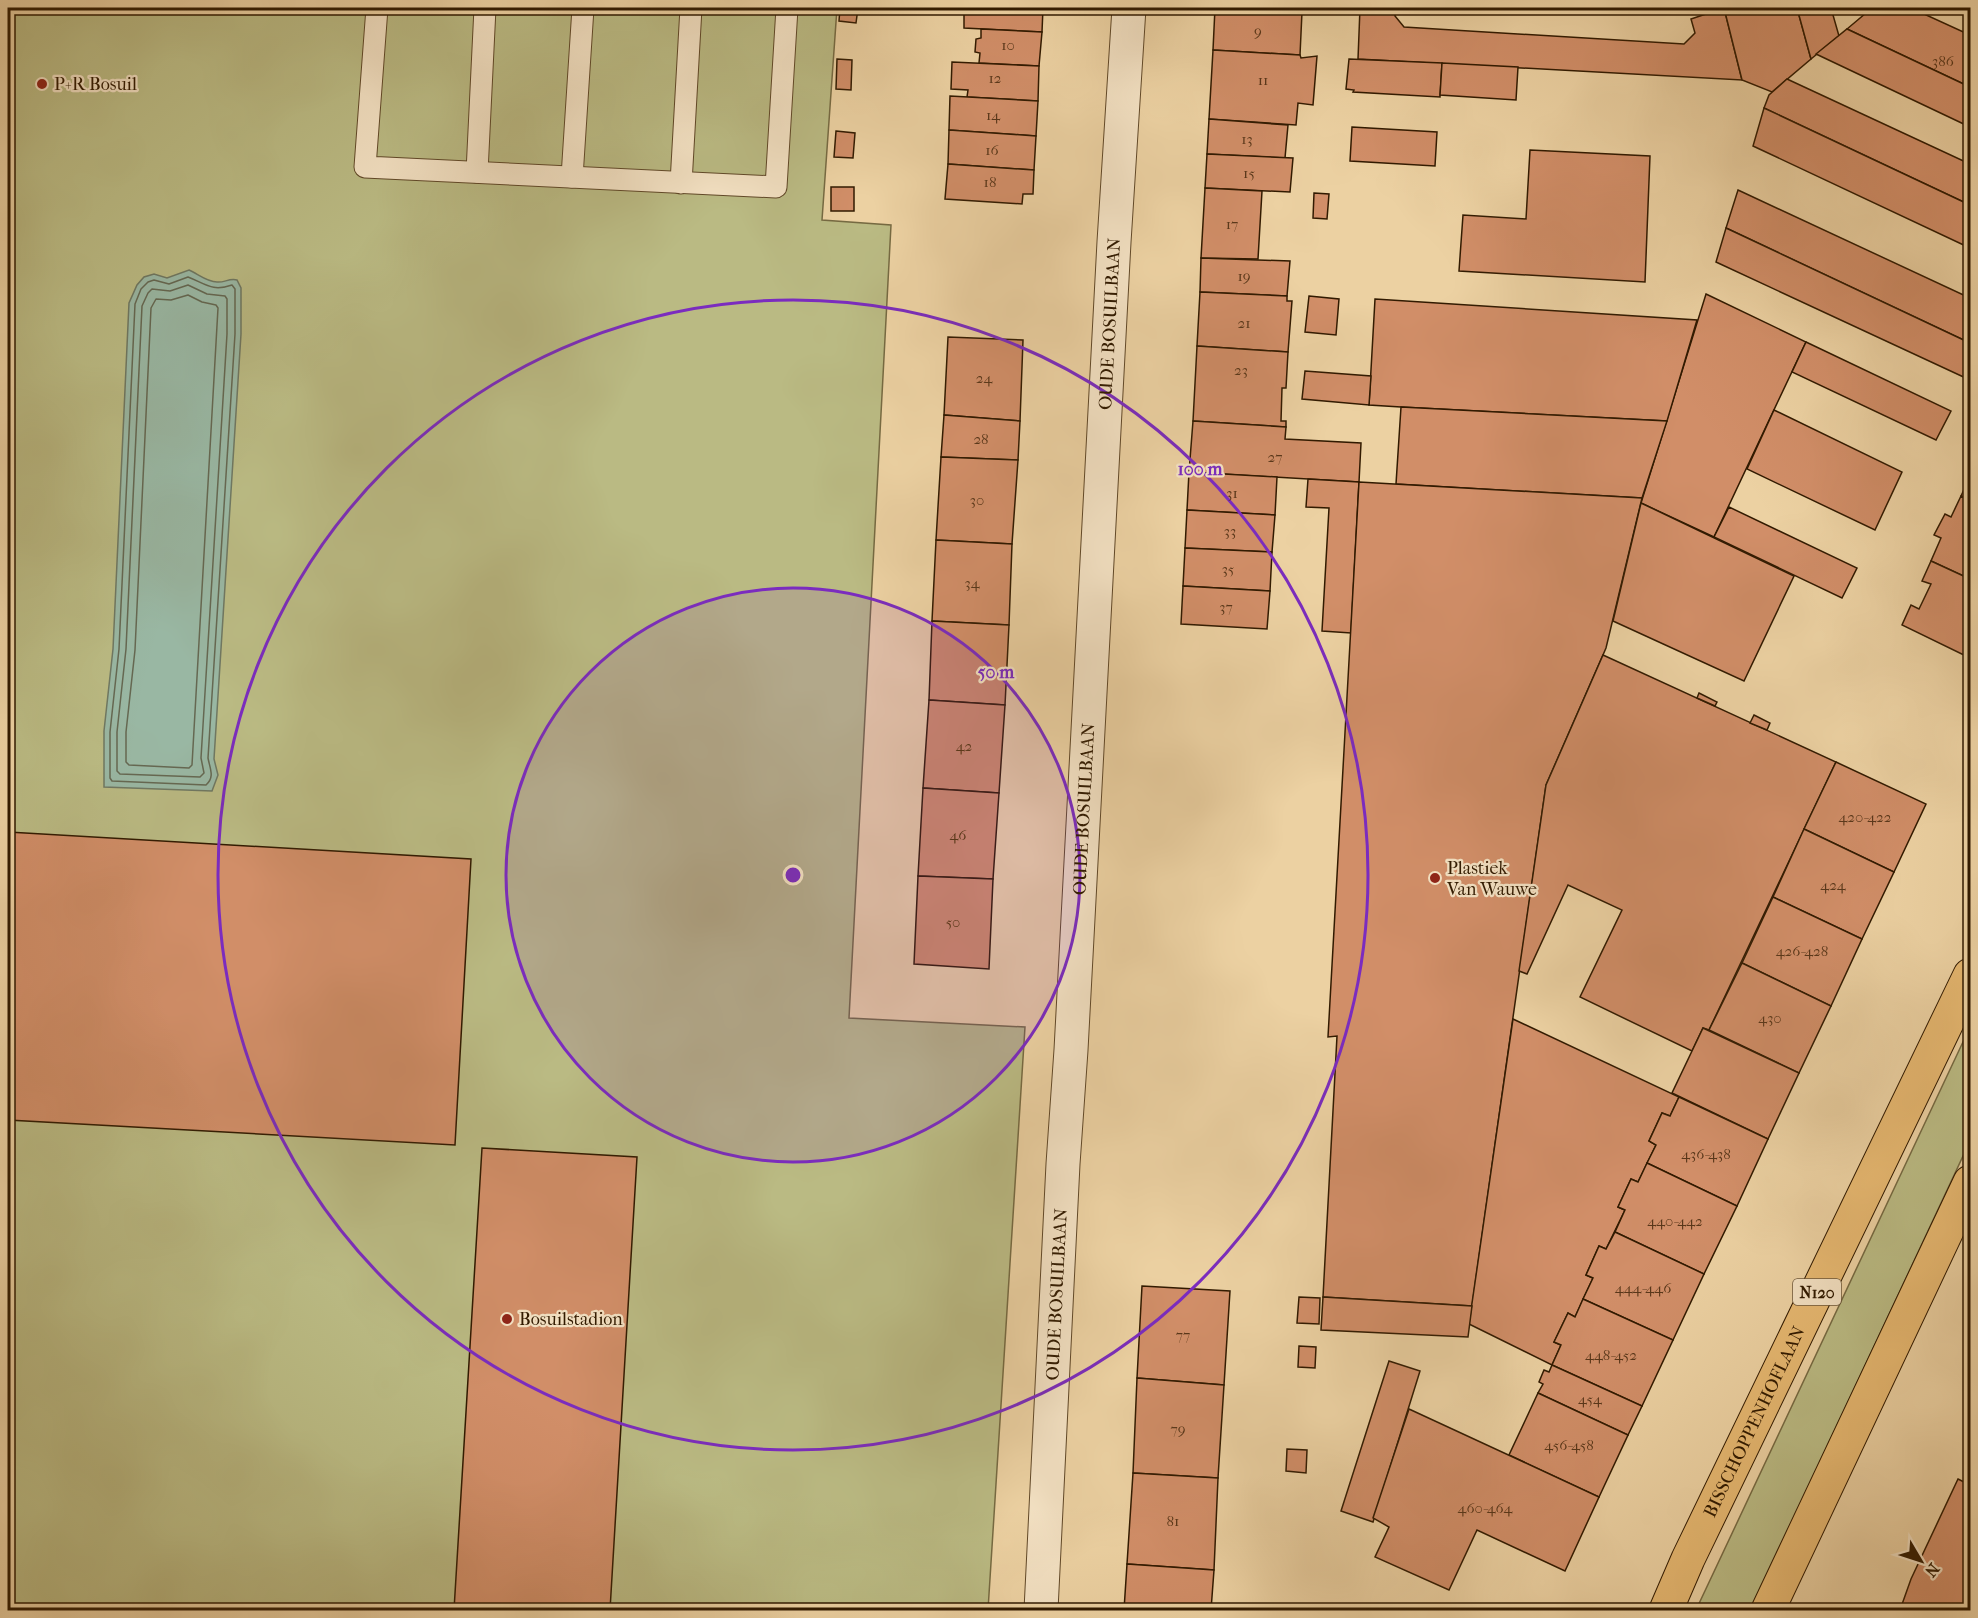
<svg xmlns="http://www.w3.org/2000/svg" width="1978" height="1618" viewBox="0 0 1978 1618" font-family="'IM FELL French Canon',serif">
  <rect width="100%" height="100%" fill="#ecd1a2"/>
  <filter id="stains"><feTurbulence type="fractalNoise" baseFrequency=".00333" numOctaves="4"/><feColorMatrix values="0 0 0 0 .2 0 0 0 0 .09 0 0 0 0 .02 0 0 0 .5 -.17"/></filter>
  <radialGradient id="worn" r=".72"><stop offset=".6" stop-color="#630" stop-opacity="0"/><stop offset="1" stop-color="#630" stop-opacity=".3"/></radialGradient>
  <g fill="#baba83" stroke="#766a42" stroke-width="1.5">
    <polygon points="8,8 837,8 822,220 891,225 849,1018 1025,1027 988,1610 8,1610"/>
    <polygon points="1970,1027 1970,1141 1751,1610 1696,1610"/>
  </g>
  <path fill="#99b7a3" stroke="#6f7862" stroke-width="1.5" d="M189,270C198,274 207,282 217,282C224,283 229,278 237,280L241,288V334L214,759L218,775L212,791L104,787V731L113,649L129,303L137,285L144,277L154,274L167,278Z"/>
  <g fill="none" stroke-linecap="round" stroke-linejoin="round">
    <g stroke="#656852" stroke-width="1.5">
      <path d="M188,277C206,284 212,292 232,285L235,289V334L208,758C210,769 215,777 206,785L112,781L110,778V732L119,649L135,304L141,289L148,282L154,280L169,284Z"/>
      <polygon points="188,285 207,294 225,296 227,299 227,334 201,758 204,773 200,777 120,774 117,771 117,732 126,649 142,306 148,293 152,289 170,291"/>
      <polygon points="188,295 202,302 216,305 218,308 192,765 189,768 129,765 126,762 126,732 135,650 151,308 156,299 171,300"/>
    </g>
  </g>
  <g fill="#d18e68" stroke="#311a00" stroke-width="1.5">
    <polygon points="840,8 858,8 856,23 839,21"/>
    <polygon points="964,8 1043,8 1042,32 964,28"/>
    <polygon points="1215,8 1302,12 1300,55 1213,50"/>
    <polygon points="1241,8 1302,8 1302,12"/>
    <polygon points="1360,8 1395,8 1395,16 1404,27 1684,44 1695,33 1691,19 1724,8 1742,80 1358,59"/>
    <polygon points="1724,8 1797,8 1811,59 1772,92 1742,80"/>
    <polygon points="1797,8 1831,8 1839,36 1811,59"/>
    <polygon points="1872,8 1911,8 1970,35 1970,87 1847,29"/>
    <polygon points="981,29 1042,32 1039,66 979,63 980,53 975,52 976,39 981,38"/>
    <polygon points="1847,29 1970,87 1970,127 1816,54"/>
    <polygon points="1213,50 1300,55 1301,58 1317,56 1313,105 1298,103 1296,125 1209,119"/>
    <polygon points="837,59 852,60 851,90 836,89"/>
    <polygon points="1349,59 1442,63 1440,97 1353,92 1354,90 1346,89"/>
    <polygon points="952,62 1039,66 1038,101 967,97 968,90 951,89"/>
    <polygon points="1442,63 1518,67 1516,100 1440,95"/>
    <polygon points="1787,79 1970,164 1970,205 1764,108 1769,95"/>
    <polygon points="950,96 1038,101 1036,136 949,130"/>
    <polygon points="1764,108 1970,205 1970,248 1753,146"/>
    <polygon points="1209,119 1288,125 1285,158 1207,154"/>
    <polygon points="1352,127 1437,132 1435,166 1350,161"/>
    <polygon points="949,130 1036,136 1034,170 948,164"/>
    <polygon points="836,131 855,133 853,158 834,157"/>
    <polygon points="1530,150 1650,156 1645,282 1459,271 1463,215 1526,219"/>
    <polygon points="1207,154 1293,158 1290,192 1205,188"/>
    <polygon points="948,164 1034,170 1033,194 1023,194 1022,204 945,199"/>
    <rect x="831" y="187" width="23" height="24"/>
    <polygon points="1205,188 1262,191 1258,259 1201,258"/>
    <polygon points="1738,190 1970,298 1970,343 1726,228"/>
    <polygon points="1314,193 1329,194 1327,219 1313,218"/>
    <polygon points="1726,228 1970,343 1970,380 1716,262"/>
    <polygon points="1201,258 1290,261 1287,296 1200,292"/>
    <polygon points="1200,292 1287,296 1287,301 1292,301 1288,352 1197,346"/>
    <polygon points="1706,294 1806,342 1714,537 1641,503"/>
    <polygon points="1309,296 1339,299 1336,335 1305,332"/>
    <polygon points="1375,299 1697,320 1667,421 1401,407 1369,405"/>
    <polygon points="948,337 1023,340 1020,421 944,415"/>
    <polygon points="1806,342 1951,411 1936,440 1792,372"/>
    <polygon points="1197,346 1288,352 1286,388 1282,388 1281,421 1286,421 1286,427 1193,421"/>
    <polygon points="1305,371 1371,376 1369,405 1302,399"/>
    <polygon points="1401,407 1667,421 1642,498 1396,484"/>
    <polygon points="1774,410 1902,472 1875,530 1747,469"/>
    <polygon points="944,415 1020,421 1018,460 941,457"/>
    <polygon points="1193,421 1286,427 1285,439 1361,443 1359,482 1189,472"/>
    <polygon points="941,457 1018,460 1012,544 936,540"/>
    <polygon points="1189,472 1277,477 1275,515 1187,510"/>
    <polygon points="1970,476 1970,500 1961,496"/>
    <polygon points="1308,479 1359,482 1351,633 1322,631 1329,508 1306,507"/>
    <polygon points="1359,482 1642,498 1606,648 1546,785 1472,1306 1323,1297 1337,1036 1328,1037"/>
    <polygon points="1961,496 1970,500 1970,579 1931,561 1941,538 1934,535 1945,514 1951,517"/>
    <polygon points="1641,503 1794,576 1744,681 1613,621"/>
    <polygon points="1729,507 1857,568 1842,598 1714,537"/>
    <polygon points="1187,510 1275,515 1272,552 1185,548"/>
    <polygon points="936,540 1012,544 1009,625 932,621"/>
    <polygon points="1185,548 1272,552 1270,591 1183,586"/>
    <polygon points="1931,561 1970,579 1970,658 1902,625 1911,605 1919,609 1931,584 1922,581"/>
    <polygon points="1183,586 1270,591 1267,629 1181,624"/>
    <polygon points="932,621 1009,625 1005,705 929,700"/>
    <polygon points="1603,655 1836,762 1709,1030 1703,1028 1692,1051 1580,997 1622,910 1568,885 1527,974 1519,971 1546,785"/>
    <polygon points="1699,693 1717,702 1715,706 1697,698"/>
    <polygon points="929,700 1005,705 999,793 923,788"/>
    <polygon points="1754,715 1770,723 1767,730 1750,723"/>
    <polygon points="1836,762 1926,804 1894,872 1804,829"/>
    <polygon points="923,788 999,793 993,879 918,876"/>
    <polygon points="1804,829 1894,872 1862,939 1773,897"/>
    <polygon points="8,832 471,859 455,1145 8,1120"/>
    <polygon points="918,876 993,879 989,969 914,964"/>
    <polygon points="1773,897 1862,939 1831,1006 1742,963"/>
    <polygon points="1742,963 1831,1006 1799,1073 1709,1030"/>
    <polygon points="1513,1019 1679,1097 1670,1116 1662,1113 1649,1141 1656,1145 1638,1182 1631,1179 1618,1207 1625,1210 1606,1249 1599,1246 1586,1275 1593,1278 1575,1317 1568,1313 1554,1342 1561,1345 1552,1365 1469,1324"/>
    <polygon points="1703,1028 1799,1073 1768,1139 1672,1093"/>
    <polygon points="1679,1097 1768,1139 1737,1206 1647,1163 1656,1145 1649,1141 1662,1113 1670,1116"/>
    <polygon points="482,1148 637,1157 610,1610 454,1610"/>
    <polygon points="1647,1163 1737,1206 1704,1274 1615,1232 1625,1210 1618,1207 1631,1179 1638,1182"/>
    <polygon points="1615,1232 1704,1274 1673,1340 1583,1299 1593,1278 1586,1275 1599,1246 1606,1249"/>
    <polygon points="1142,1286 1230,1291 1224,1385 1137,1378"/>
    <polygon points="1299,1297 1320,1298 1319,1324 1297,1323"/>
    <polygon points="1323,1297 1472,1306 1468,1337 1321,1330"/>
    <polygon points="1583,1299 1673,1340 1642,1406 1552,1365 1561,1345 1554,1342 1568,1313 1575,1317"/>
    <polygon points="1299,1346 1316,1347 1315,1368 1298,1367"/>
    <polygon points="1389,1361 1420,1371 1373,1522 1341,1511"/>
    <polygon points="1552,1365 1642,1406 1628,1435 1538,1393 1543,1384 1539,1382 1544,1370 1549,1372"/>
    <polygon points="1137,1378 1224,1385 1218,1478 1133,1473"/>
    <polygon points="1538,1393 1628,1435 1599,1497 1509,1455"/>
    <polygon points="1409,1409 1599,1497 1565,1571 1477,1530 1449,1590 1375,1557 1389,1527 1373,1518"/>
    <polygon points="1287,1449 1307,1450 1306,1473 1286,1471"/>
    <polygon points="1133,1473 1218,1478 1214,1570 1127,1564"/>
    <polygon points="1958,1479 1970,1485 1970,1610 1900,1610 1911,1579"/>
    <polygon points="1127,1564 1214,1570 1211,1610 1124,1610"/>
  </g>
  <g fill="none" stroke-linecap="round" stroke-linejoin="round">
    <g stroke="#604828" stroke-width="23">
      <g id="service">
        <polyline points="377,8 365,167 776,187 787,8"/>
        <polyline points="477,172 485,8"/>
        <polyline points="572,177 583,8"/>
        <polyline points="681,183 691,8"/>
      </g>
    </g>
    <g stroke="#604828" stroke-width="35">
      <g id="minor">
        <path id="s1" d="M1041,1610L1063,1164L1071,1050L1114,242L1129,8"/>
      </g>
    </g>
    <g stroke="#311a00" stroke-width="35">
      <g id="primary">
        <path id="s2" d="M1666,1610L1688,1559L1970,975"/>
        <polyline points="1768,1610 1970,1182"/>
      </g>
    </g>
    <use href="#service" stroke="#f3e1c3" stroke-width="21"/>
    <use href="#minor" stroke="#f3e1c3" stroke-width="33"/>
    <use href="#primary" stroke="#e6b871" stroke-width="33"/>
  </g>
  <circle cx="793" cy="875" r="287" fill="#7b2cbf" fill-opacity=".12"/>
  <g fill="none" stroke="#7b2cbf" stroke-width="3">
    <circle cx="793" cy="875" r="287"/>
    <circle cx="793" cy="875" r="575"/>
  </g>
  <g fill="#8f2418" stroke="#f3e1c3" stroke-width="2">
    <circle cx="42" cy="84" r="6"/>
    <circle cx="1435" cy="878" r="6"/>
    <circle cx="507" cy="1319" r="6"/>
  </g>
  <g text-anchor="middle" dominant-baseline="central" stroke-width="4.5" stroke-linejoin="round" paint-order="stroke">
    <g font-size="15" fill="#59371a">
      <text x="1258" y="31">9</text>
      <text x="1008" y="45">10</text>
      <text x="1943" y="61">386</text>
      <text x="995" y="78">12</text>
      <text x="1263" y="80">11</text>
      <text x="993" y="115">14</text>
      <text x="1247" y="139">13</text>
      <text x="992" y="150">16</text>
      <text x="1249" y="173">15</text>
      <text x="990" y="182">18</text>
      <text x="1232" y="224">17</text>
      <text x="1244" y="276">19</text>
      <text x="1244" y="323">21</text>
      <text x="1241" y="370">23</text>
      <text x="984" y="378">24</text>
      <text x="981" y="439">28</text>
      <text x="1275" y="457">27</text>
      <text x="1232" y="493">31</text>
      <text x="977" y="500">30</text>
      <text x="1230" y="531">33</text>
      <text x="1228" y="569">35</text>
      <text x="972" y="583">34</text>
      <text x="1226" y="607">37</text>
      <text x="964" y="746">42</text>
      <text x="1865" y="817">420-422</text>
      <text x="958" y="835">46</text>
      <text x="1833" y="885">424</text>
      <text x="953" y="922">50</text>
      <text x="1802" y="951">426-428</text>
      <text x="1770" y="1018">430</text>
      <text x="1706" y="1154">436-438</text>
      <text x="1675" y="1221">440-442</text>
      <text x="1643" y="1288">444-446</text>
      <text x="1183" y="1335">77</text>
      <text x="1611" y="1355">448-452</text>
      <text x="1590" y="1399">454</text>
      <text x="1178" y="1429">79</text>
      <text x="1569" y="1445">456-458</text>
      <text x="1485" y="1508">460-464</text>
      <text x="1173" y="1521">81</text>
    </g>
    <rect fill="#f3e1c3" stroke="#6b563a" stroke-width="1.5" x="1793" y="1279" width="48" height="26" rx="4.5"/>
    <g font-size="16" font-weight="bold" fill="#311a00">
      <text x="1817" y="1292">N120</text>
    </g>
    <g font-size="18" fill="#311a00" stroke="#f3e1c3" text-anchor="start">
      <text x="54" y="84">P+R Bosuil</text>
      <text x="1447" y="868">Plastiek<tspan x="1447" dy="21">Van Wauwe</tspan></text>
      <text x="519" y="1319">Bosuilstadion</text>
    </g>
    <g font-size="18" fill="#311a00" stroke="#f3e1c3">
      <text stroke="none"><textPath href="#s1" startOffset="1288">OUDE BOSUILBAAN</textPath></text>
      <text stroke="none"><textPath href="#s1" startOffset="802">OUDE BOSUILBAAN</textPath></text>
      <text stroke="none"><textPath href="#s1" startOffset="316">OUDE BOSUILBAAN</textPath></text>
      <text stroke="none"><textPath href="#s2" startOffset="208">BISSCHOPPENHOFLAAN</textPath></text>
    </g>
  </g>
  <circle cx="793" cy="875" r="9" fill="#7b2cbf" stroke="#f3e1c3" stroke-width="3"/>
  <g font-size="18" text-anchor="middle" font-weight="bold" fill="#7b2cbf" stroke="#f3e1c3" stroke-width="4.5" stroke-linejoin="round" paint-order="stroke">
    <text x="1200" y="475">100 m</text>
    <text x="996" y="678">50 m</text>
  </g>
  <rect width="1978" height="1618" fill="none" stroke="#ecd1a2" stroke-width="30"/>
  <rect x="9" y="9" width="1960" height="1600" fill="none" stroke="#311a00" stroke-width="3"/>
  <rect x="15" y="15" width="1948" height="1588" fill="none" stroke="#311a00" stroke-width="1.5"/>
  <g transform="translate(1921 1561) rotate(129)" stroke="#f3e1c3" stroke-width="4.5" paint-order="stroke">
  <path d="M0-4.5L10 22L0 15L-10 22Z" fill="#311a00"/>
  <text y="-9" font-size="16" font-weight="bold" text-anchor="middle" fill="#311a00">N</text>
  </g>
  <rect width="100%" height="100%" filter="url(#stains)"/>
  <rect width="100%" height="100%" fill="url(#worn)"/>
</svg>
